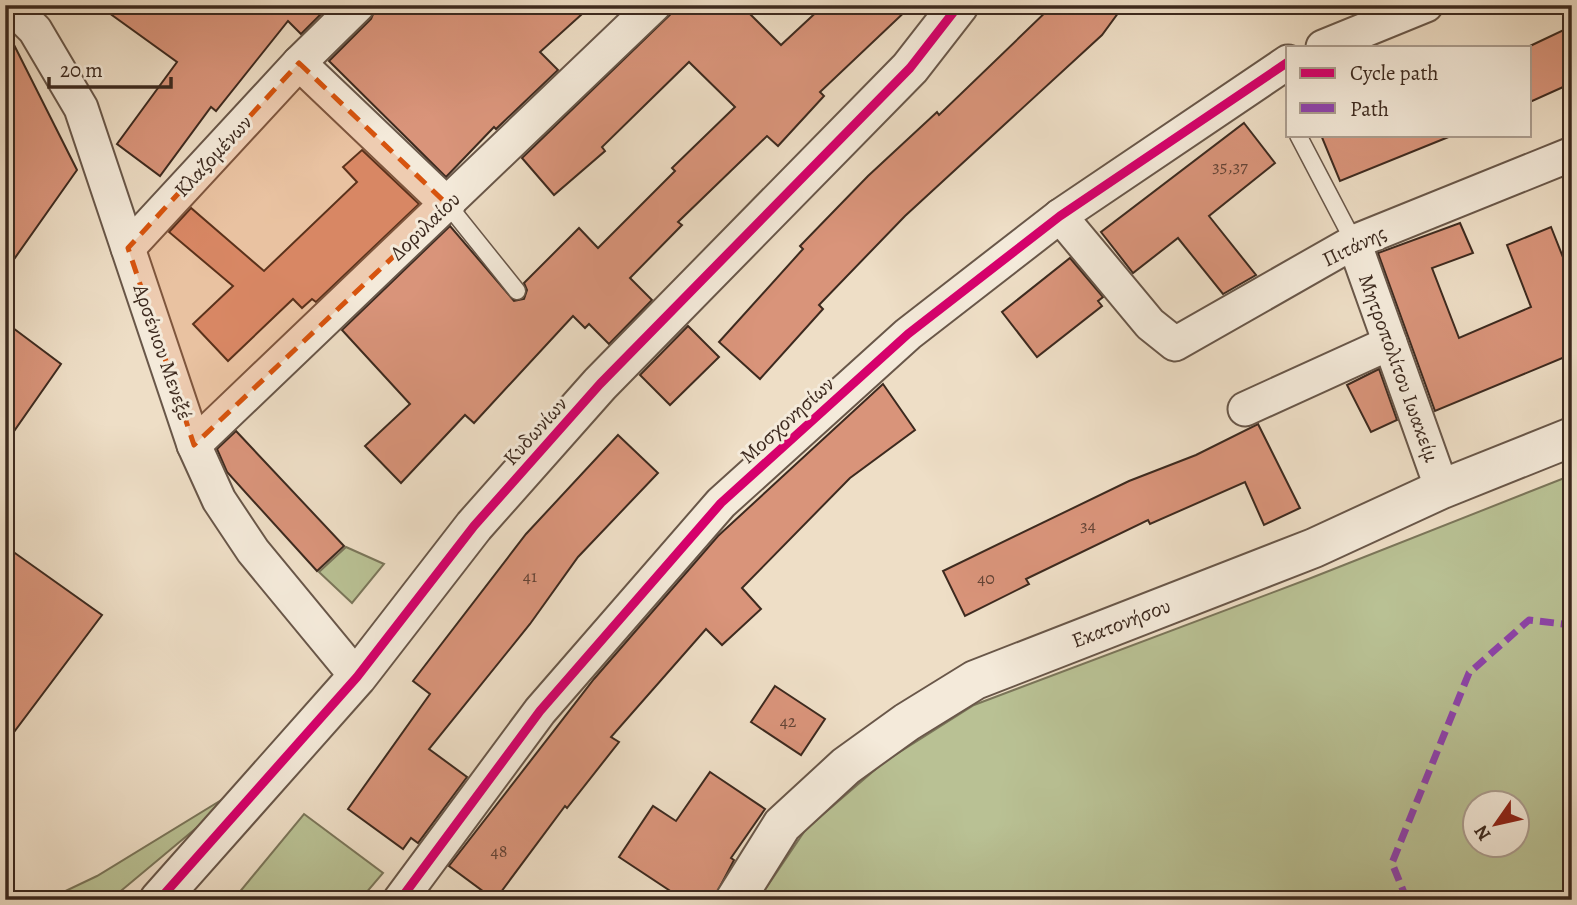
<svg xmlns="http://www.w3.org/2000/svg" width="1577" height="905" viewBox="0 0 1577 905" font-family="Alegreya,serif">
  <rect width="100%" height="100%" fill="#eedec6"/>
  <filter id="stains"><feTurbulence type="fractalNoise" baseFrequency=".00286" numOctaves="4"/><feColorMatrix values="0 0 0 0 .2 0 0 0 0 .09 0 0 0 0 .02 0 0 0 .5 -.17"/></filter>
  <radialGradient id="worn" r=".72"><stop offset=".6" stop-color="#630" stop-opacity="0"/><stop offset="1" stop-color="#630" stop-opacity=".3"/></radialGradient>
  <g fill="#b9c194" stroke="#7b765a" stroke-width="2" fill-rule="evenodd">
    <path d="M1572,475V900H758L806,829L884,762L974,705L1311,578ZM1476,804H1518V846H1476Z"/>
    <polygon points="346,547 384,564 352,603 319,572"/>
    <polygon points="228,796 231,799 110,900 59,900 57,895 97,876"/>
    <polygon points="304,814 383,873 360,900 233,900"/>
  </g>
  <g fill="#d9947a" stroke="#3d2a1f" stroke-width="2">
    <polygon points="98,5 330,5 301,34 288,21 216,111 211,107 160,176 117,144 177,62"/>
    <polygon points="377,5 592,5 540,52 558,70 496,129 494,127 446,177 329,61 371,19"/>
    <polygon points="680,5 741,5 781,45 824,5 912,5 820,92 824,96 778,146 767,136 678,222 682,225 630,278 652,300 609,344 589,324 585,328 573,316 474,423 465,415 401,483 365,446 410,404 342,330 450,226 514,301 524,299 527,290 524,283 579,228 598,248 675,171 672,168 735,107 689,62 602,147 605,151 554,195 522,158"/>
    <polygon points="1053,5 1124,5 1102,35 905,216 819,305 823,309 760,379 719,342 803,249 800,246 868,176 937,112 939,115"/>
    <polygon points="1572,26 1572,83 1530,102 1530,46"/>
    <polygon points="5,27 77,170 5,272"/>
    <polygon points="1244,123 1275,163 1209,216 1256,275 1223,294 1178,238 1133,273 1101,232"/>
    <polygon points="1321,135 1451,135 1451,136 1340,181"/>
    <polygon points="362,150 419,204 316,302 312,299 302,308 293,299 228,361 193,324 233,286 169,232 191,208 264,271 357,182 343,167"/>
    <polygon points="1460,223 1473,253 1432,268 1459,338 1531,307 1507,245 1551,227 1572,280 1572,354 1435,411 1378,253"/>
    <polygon points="1070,258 1103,297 1098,301 1102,306 1037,357 1002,312"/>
    <polygon points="5,322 61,364 5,444"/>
    <polygon points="688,326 719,357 670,405 640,375"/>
    <polygon points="1379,369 1397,420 1371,432 1347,385"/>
    <polygon points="883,384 915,430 850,478 742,588 761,609 722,645 706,629 611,737 619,742 567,808 565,806 495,900 449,866 594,679 718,536"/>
    <polygon points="1258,424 1300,508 1264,525 1245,482 1150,524 1148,520 1026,579 1029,584 965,616 943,571 1129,481 1196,455"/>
    <polygon points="236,431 344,546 317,571 227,472 217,449"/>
    <polygon points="618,435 658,473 578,557 530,624 429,749 467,777 418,843 411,838 403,849 348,809 430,694 413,681 526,534"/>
    <polygon points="5,546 102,615 5,744"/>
    <polygon points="775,686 825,719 801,755 751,722"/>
    <polygon points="710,772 765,809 731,858 734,860 713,900 684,900 619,857 653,806 676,821"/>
  </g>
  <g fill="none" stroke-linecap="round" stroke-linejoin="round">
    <g stroke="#695749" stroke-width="19">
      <g id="service">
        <polyline points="1298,135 1354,242"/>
        <polyline points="448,205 517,291"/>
      </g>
    </g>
    <g stroke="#695749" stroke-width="37">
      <g id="minor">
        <polyline points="10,5 35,30 81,108 194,445 219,500 253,551 357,677"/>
        <polyline points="1323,47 1426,5"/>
        <polyline points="299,63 448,205"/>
        <polyline points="1060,216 1150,324 1175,344 1354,242 1572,154"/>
        <polyline points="1354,242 1442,489"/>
        <polyline points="128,248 299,63 358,5"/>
        <polyline points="1245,409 1390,343"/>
        <polyline points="194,445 654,5"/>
        <polyline points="400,900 540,711 721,503 908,334 1060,216 1288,62"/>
      </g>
    </g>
    <g stroke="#695749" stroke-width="42">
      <g id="tertiary">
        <polyline points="159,900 357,677 474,526 600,384 910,68 959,5"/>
        <polyline points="735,900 782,825 846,766 907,722 975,680 1314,548 1442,489 1572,437"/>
      </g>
    </g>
    <use href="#service" stroke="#f4eada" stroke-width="16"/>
    <use href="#minor" stroke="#f4eada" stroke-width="33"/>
    <use href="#tertiary" stroke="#f4eada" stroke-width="38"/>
    <polyline stroke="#8e44ad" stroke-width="7" stroke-dasharray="14 7" stroke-linecap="butt" points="1407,900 1392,863 1469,673 1529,620 1572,625"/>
    <g stroke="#f4eada" stroke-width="13">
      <g id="cycleway">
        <polyline points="159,900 357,677 474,526 600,384 910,68 959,5"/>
        <polyline points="400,900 540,711 721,503 908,334 1060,216 1288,62"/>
      </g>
    </g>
    <use href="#cycleway" stroke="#d6006c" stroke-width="9"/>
  </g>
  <path fill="#d7540e" fill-opacity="0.2" stroke="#d7540e" stroke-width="5" stroke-dasharray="14 9" stroke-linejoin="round" d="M299,63L448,205L194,445L128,248Z"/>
  <g text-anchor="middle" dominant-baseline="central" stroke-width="6" stroke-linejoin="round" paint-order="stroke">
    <g font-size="18" fill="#644436">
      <text x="1230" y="166">35,37</text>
      <text x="1088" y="525">34</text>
      <text x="530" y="576">41</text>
      <text x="986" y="578">40</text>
      <text x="788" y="721">42</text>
      <text x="499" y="851">48</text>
    </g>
    <g font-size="21" fill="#3d2a1f" stroke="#f4eada">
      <text transform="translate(213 156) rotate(-47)">Κλαζομένων</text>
      <text transform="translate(425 226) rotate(-44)">Δορυλαίου</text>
      <text transform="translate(1354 246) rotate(-26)">Πιτάνης</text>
      <text transform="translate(163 352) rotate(71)">Αρσένιου Μενεξέ</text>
      <text transform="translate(1399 368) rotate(70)">Μητροπολίτου Ιωακείμ</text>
      <text transform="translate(787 420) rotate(-42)">Μοσχονησίων</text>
      <text transform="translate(535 431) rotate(-48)">Κυδωνίων</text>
      <text transform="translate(1121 623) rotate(-21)">Εκατονήσου</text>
    </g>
  </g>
  <rect width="1577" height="905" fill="none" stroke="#eedec6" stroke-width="28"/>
  <rect x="7" y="7" width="1563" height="891" fill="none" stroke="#3d2a1f" stroke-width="3.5"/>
  <rect x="14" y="14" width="1549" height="877" fill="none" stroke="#3d2a1f" stroke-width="2"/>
  <rect x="1286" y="46" width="245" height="91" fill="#f4eada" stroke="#ab9d8f" stroke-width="2"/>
  <rect x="1300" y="68" width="35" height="10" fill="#d6006c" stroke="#ab9d8f" stroke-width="2"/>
  <text x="1350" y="80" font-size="21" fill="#3d2a1f">Cycle path</text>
  <rect x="1300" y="103" width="35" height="10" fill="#8e44ad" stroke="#ab9d8f" stroke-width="2"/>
  <text x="1350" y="116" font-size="21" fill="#3d2a1f">Path</text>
  <g transform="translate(1496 824) rotate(236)"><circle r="33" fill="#f4eada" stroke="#ab9d8f" stroke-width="2"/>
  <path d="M0-5L12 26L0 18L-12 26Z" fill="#8f2418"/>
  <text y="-10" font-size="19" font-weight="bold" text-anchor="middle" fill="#3d2a1f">N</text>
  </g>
  <path d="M49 77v10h122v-10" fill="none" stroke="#3d2a1f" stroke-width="3.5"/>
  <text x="60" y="77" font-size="21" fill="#3d2a1f" stroke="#f4eada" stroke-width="5" paint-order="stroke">20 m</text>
  <rect width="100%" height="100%" filter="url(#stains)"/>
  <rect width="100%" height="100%" fill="url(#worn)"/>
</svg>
